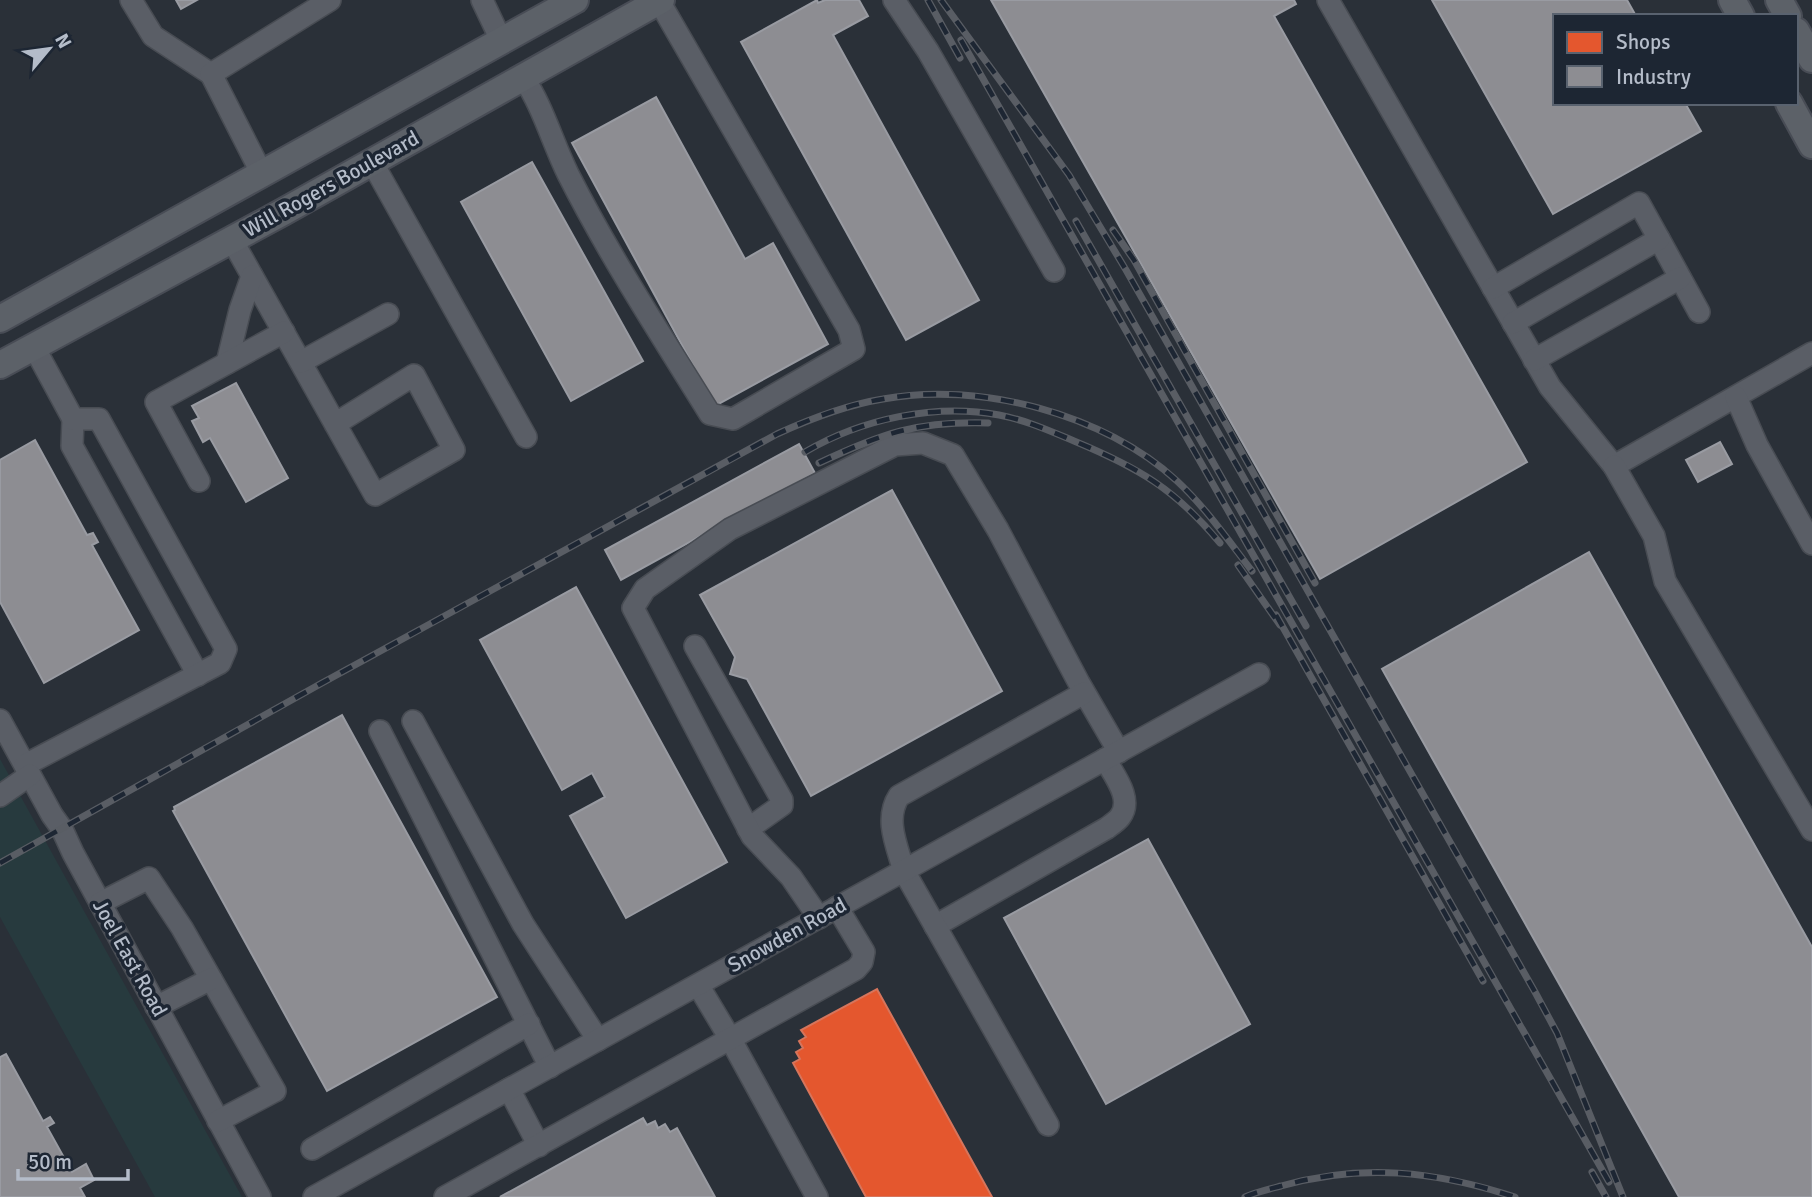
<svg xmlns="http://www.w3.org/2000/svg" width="1812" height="1197" viewBox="0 0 1812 1197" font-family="Signika,sans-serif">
  <rect width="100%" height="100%" fill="#2a3038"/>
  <polygon fill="#273a3e" points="0,759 242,1197 155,1197 0,917"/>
  <polygon fill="#e4572e" stroke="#d6755c" stroke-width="2" points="877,989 878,991 992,1197 866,1197 793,1063 800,1059 796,1052 803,1048 799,1041 806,1037 801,1030"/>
  <g fill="#8d8d92" stroke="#999ba2" stroke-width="2">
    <polygon points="176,0 197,0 181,9"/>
    <polygon points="817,0 818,3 825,0 859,0 868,16 833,35 979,300 906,340 741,42"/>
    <polygon points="991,0 1294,0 1296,4 1274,16 1527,462 1320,579"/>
    <polygon points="1432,0 1627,0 1636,16 1555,16 1555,103 1685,103 1701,131 1553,214"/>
    <polygon points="656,97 745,259 773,243 828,344 715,406 572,143"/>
    <polygon points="532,162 643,361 571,401 461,202"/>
    <polygon points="236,383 288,478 246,502 210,438 203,442 192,421 199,418 192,406"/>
    <polygon points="35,440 87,535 93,533 98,542 92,545 139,630 44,683 0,602 0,460"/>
    <polygon points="1720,442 1732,464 1698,482 1686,460"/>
    <polygon points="799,444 815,473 621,580 605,550"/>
    <polygon points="892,490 1002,691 811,796 747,679 730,674 735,657 700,595"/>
    <polygon points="1589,552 1812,947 1812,1197 1679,1197 1382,669"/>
    <polygon points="576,587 727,862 626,918 570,816 605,797 592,773 562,790 480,640"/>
    <polygon points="342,715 497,997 327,1091 173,811 175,810 174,807"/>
    <polygon points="1148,839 1250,1024 1106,1104 1004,918"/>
    <polygon points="6,1054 43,1121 50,1117 54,1123 47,1127 72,1172 86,1164 94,1180 80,1188 85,1197 0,1197 0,1057"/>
    <polygon points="643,1118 647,1125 655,1121 658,1128 665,1124 670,1132 677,1128 715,1197 500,1197"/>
  </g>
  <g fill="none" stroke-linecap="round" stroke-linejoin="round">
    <g stroke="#484c53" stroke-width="24">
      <g id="minor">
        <polyline points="131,0 153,36 211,74"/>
        <polyline points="482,0 502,42"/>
        <polyline points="894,0 928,51 1054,271"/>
        <polyline points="1328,0 1550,387 1614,466 1812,353"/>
        <path d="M523,77C543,107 552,141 568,174C610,257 661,335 710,414L733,419L854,349L849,330L659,1"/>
        <polyline points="372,162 526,437"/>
        <polyline points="262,174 211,74 330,0"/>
        <polyline points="1659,239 1699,312"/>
        <polyline points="232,240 375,495 454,450 414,375 335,424"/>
        <polyline points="1493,288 1639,203 1659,239 1513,323"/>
        <polyline points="1534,360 1680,278"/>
        <polyline points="301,362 388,314"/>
        <polyline points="227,363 240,310 252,276"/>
        <polyline points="1736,397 1757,445 1812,544"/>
        <polyline points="73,419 72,446 198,675"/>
        <polyline points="1614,466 1654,536 1665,581 1812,830"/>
        <polyline points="199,481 156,402 284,332"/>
        <polyline points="695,646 782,800 782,805 748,829"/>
        <polyline points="0,720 52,815 62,829 73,853 260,1197"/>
        <polyline points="413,721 523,924 598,1040"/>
        <polyline points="380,731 550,1067"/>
        <polyline points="25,765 220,663 226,649 99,419 73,419 34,347"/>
        <polyline points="0,796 30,775"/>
        <polyline points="100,903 149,878 182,928 275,1091 218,1121"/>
        <polyline points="819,918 791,877 752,836 633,608 645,589 730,529 895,445 923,443 953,455 998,530 1079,683 1119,752"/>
        <path d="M935,926L1107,828C1111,825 1117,821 1120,817C1134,799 1113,774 1105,759"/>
        <polyline points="698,985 731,1040 817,1197"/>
        <polyline points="156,1007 211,979"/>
        <polyline points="509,1089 539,1146"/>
        <path d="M1048,1125L904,871C897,846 884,819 899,796L1084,693"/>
        <polyline points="312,1149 529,1024"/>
        <polyline points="314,1197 1259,674"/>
        <polyline points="445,1197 856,969 862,962 864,952 837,907"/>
      </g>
    </g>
    <g stroke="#484c55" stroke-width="30">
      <g id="major">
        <polyline points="1732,0 1741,16"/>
        <polyline points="1779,0 1788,16"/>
        <polyline points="1796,31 1812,59"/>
        <polyline points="1789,103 1812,145"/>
        <polyline points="0,319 575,0"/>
        <polyline points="0,365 283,212 661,0"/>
      </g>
    </g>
    <use href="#minor" stroke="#5a5e66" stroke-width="21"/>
    <use href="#major" stroke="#5c6168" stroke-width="26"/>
    <g stroke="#595d64" stroke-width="7">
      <g id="rail">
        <polyline points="928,0 960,58"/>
        <polyline points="941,0 1069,175 1126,270 1535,992 1557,1033 1623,1197"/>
        <polyline points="961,40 1609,1182"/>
        <polyline points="1076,221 1306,626"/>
        <polyline points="1113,230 1134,260 1315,583"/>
        <path d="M805,452C861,419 935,403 999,415C1026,420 1050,431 1074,441C1139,468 1175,489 1220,543"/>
        <path d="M819,463C883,433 917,421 988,423"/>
        <polyline points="1238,565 1280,625"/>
        <polyline points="1276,615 1483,981"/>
        <path d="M0,863L322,683L777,434C812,418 846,405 883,399C979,381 1105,414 1177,481C1206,508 1228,540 1252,571"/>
        <polyline points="1592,1172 1606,1197"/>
        <path d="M1245,1197C1256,1192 1269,1189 1281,1186C1363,1163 1435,1171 1515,1197"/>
      </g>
    </g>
    <use href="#rail" stroke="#1d2633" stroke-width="4.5" stroke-dasharray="13" stroke-linecap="butt"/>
  </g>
  <g text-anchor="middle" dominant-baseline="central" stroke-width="7" stroke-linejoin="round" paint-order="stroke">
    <g font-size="21" fill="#b4bcc9" stroke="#1d2633">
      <text transform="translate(331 184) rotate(-29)">Will Rogers Boulevard</text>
      <text transform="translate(787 935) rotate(-29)">Snowden Road</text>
      <text transform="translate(130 958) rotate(61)">Joel East Road</text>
    </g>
  </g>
  <rect x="1553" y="14" width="245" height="91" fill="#1d2633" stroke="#59626f" stroke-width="2"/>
  <rect x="1567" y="32" width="35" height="21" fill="#e4572e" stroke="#59626f" stroke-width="2"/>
  <text x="1616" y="49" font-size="21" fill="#b4bcc9">Shops</text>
  <rect x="1567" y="66" width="35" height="21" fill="#8d8d92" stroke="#59626f" stroke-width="2"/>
  <text x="1616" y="84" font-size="21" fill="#b4bcc9">Industry</text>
  <g transform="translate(49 49) rotate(61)" stroke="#1d2633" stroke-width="5" paint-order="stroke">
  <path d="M0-5L12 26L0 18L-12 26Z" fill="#b4bcc9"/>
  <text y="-10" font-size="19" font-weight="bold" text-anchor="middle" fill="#b4bcc9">N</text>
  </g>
  <path d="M18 1169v10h110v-10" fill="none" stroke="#b4bcc9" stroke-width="3.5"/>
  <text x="28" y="1169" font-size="21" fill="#b4bcc9" stroke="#1d2633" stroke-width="5" paint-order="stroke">50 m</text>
</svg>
